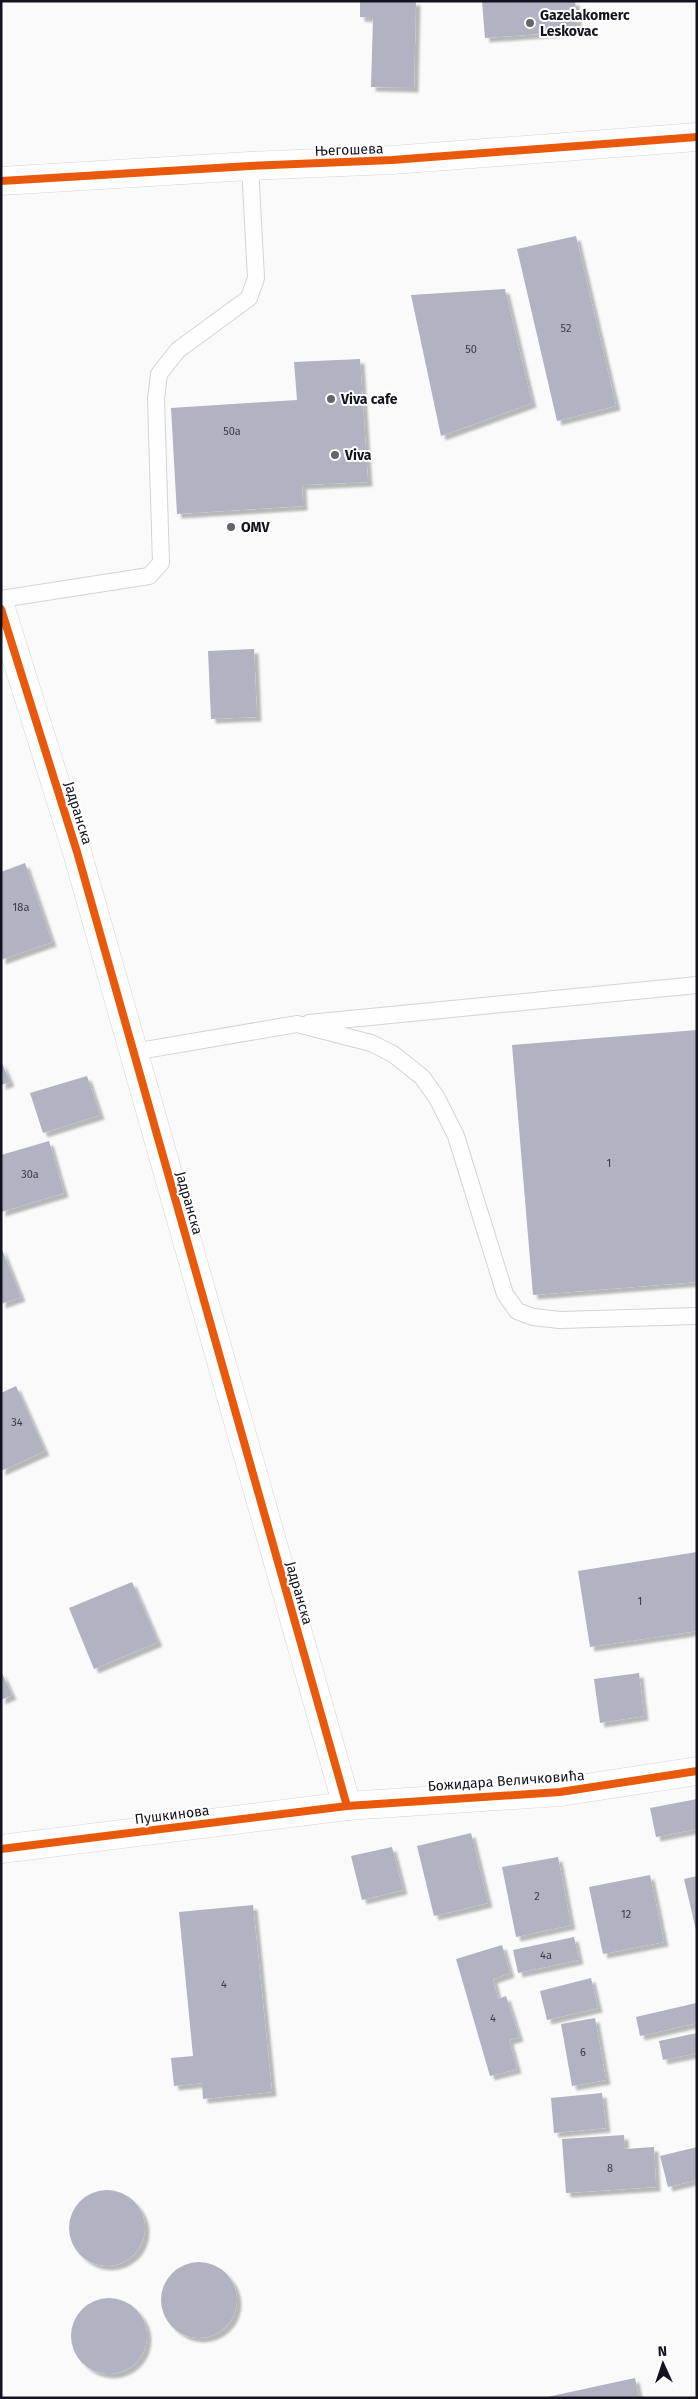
<svg xmlns="http://www.w3.org/2000/svg" width="698" height="2399" viewBox="0 0 698 2399" font-family="'Fira Sans',sans-serif">
  <defs>
    <filter id="shadow"><feDropShadow dx="4.5" dy="4.5" stdDeviation="1" flood-color="#0004"/></filter>
  </defs>
  <rect width="100%" height="100%" fill="#fafafa"/>
  <g fill="#b1b2c2" filter="url(#shadow)">
    <polygon points="360,1 416,1 414,88 371,87 373,18 360,17"/>
    <polygon points="482,1 575,1 578,31 485,38"/>
    <polygon points="576,236 616,406 557,421 517,249"/>
    <polygon points="505,289 532,403 441,436 411,295"/>
    <polygon points="360,359 368,482 302,485 303,506 177,514 171,408 297,400 294,362"/>
    <polygon points="254,649 257,717 211,719 208,651"/>
    <polygon points="25,863 52,942 1,960 1,872"/>
    <polygon points="697,1030 697,1282 533,1295 512,1045"/>
    <polygon points="1,1061 10,1082 1,1085"/>
    <polygon points="87,1076 100,1115 43,1133 30,1093"/>
    <polygon points="49,1141 64,1193 1,1212 1,1155"/>
    <polygon points="1,1247 21,1297 1,1304"/>
    <polygon points="16,1386 45,1451 1,1471 1,1393"/>
    <polygon points="697,1552 697,1631 590,1647 578,1571"/>
    <polygon points="132,1582 158,1642 94,1669 69,1608"/>
    <polygon points="1,1671 12,1695 1,1700"/>
    <polygon points="639,1673 644,1716 600,1723 594,1679"/>
    <polygon points="697,1799 697,1829 656,1837 650,1808"/>
    <polygon points="471,1833 488,1903 434,1916 417,1846"/>
    <polygon points="392,1847 403,1890 362,1900 351,1856"/>
    <polygon points="558,1857 571,1925 516,1937 502,1867"/>
    <polygon points="650,1875 664,1942 603,1954 589,1887"/>
    <polygon points="697,1876 697,1930 696,1930 684,1879"/>
    <polygon points="253,1905 272,2092 203,2099 202,2083 174,2086 171,2058 193,2056 179,1912"/>
    <polygon points="574,1937 579,1960 518,1973 513,1950"/>
    <polygon points="502,1945 510,1973 493,1979 498,1999 506,1996 519,2037 509,2040 517,2069 490,2076 456,1959"/>
    <polygon points="591,1978 598,2008 547,2020 540,1991"/>
    <polygon points="696,2003 697,2023 640,2036 636,2017"/>
    <polygon points="595,2018 606,2080 572,2086 561,2024"/>
    <polygon points="697,2033 697,2053 663,2060 659,2041"/>
    <polygon points="602,2093 606,2128 554,2133 551,2098"/>
    <polygon points="624,2135 625,2149 654,2147 656,2187 566,2193 562,2139"/>
    <polygon points="697,2147 697,2180 668,2187 660,2156"/>
    <circle cx="107" cy="2228" r="38"/>
    <circle cx="199" cy="2300" r="38"/>
    <circle cx="109" cy="2336" r="38"/>
    <polygon points="635,2378 639,2398 547,2398 547,2397"/>
  </g>
  <g fill="none" stroke-linecap="round" stroke-linejoin="round">
    <g stroke="#d2d4da" stroke-width="18">
      <g id="service">
        <polyline points="1,599 149,576 161,563 156,399 159,374 178,350 249,298 256,278 250,166"/>
        <polyline points="309,1023 697,985"/>
        <polyline points="133,1052 297,1024 371,1043 393,1054 422,1077 437,1098 456,1136 505,1294 517,1311 533,1317 560,1320 697,1316"/>
      </g>
    </g>
    <g stroke="#d2d4da" stroke-width="29">
      <g id="minor">
        <polyline points="1,609 77,852 347,1806"/>
        <polyline points="1,1849 347,1806 560,1792 697,1771"/>
      </g>
    </g>
    <g stroke="#d2d4da" stroke-width="29">
      <polyline id="tertiary" points="1,181 250,166 392,160 697,137"/>
    </g>
    <use href="#service" stroke="#fefefe" stroke-width="16"/>
    <use href="#minor" stroke="#fefefe" stroke-width="28"/>
    <use href="#tertiary" stroke="#fefefe" stroke-width="28"/>
    <g stroke="#fff" stroke-width="11">
      <g id="cycleway">
        <polyline points="1,181 250,166 392,160 697,137"/>
        <polyline points="1,609 77,852 347,1806"/>
        <polyline points="1,1849 347,1806 560,1792 697,1771"/>
      </g>
    </g>
    <use href="#cycleway" stroke="#e8590c" stroke-width="8"/>
  </g>
  <g fill="#63646c" stroke="#fff" stroke-width="2">
    <circle cx="530" cy="23" r="5"/>
    <circle cx="331" cy="399" r="5"/>
    <circle cx="335" cy="455" r="5"/>
    <circle cx="231" cy="527" r="5"/>
  </g>
  <g text-anchor="middle" dominant-baseline="central" stroke-width="4" stroke-linejoin="round" paint-order="stroke">
    <g font-size="11" fill="#3a3b48">
      <text x="566" y="328">52</text>
      <text x="471" y="349">50</text>
      <text x="232" y="431">50a</text>
      <text x="21" y="907">18a</text>
      <text x="609" y="1163">1</text>
      <text x="30" y="1174">30a</text>
      <text x="17" y="1422">34</text>
      <text x="640" y="1601">1</text>
      <text x="537" y="1896">2</text>
      <text x="626" y="1914">12</text>
      <text x="546" y="1955">4a</text>
      <text x="224" y="1984">4</text>
      <text x="493" y="2018">4</text>
      <text x="583" y="2052">6</text>
      <text x="610" y="2168">8</text>
    </g>
    <g font-size="14" font-weight="bold" fill="#12131f" stroke="#fff" text-anchor="start">
      <text x="540" y="15">Gazelakomerc<tspan x="540" dy="16">Leskovac</tspan></text>
      <text x="341" y="399">Viva cafe</text>
      <text x="345" y="455">Viva</text>
      <text x="241" y="527">OMV</text>
    </g>
    <g font-size="14" fill="#12131f" stroke="#fff">
      <text transform="translate(349 150) rotate(-2)">Његошева</text>
      <text transform="translate(78 813) rotate(73)">Јадранска</text>
      <text transform="translate(189 1203) rotate(74)">Јадранска</text>
      <text transform="translate(299 1593) rotate(74)">Јадранска</text>
      <text transform="translate(506 1781) rotate(-4)">Божидара Величковића</text>
      <text transform="translate(172 1815) rotate(-7)">Пушкинова</text>
    </g>
  </g>
  <rect width="698" height="2399" fill="none" stroke="#12131f" stroke-width="5"/>
  <g transform="translate(663 2364) rotate(357)" stroke="#ffffff" stroke-width="4" paint-order="stroke">
  <path d="M0-4L9 19L0 12L-9 19Z" fill="#12131f"/>
  <text y="-8" font-size="14" font-weight="bold" text-anchor="middle" fill="#12131f">N</text>
  </g>
</svg>
